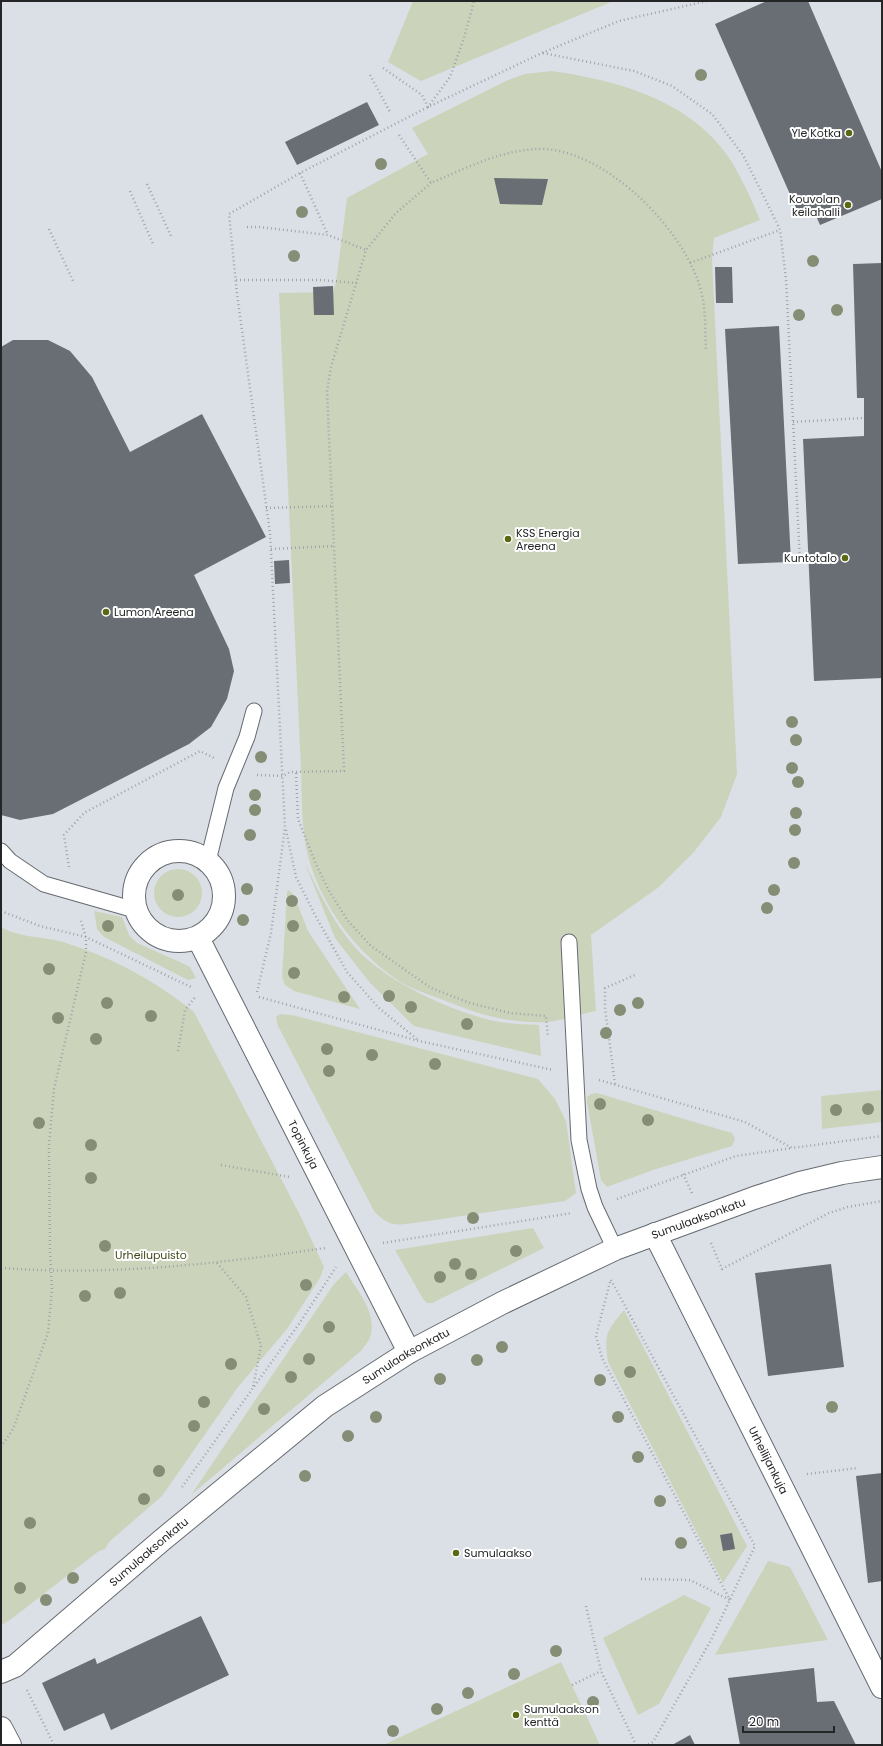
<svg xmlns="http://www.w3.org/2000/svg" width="883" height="1746" viewBox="0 0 883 1746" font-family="Poppins,sans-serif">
  <rect width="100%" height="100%" fill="#dbe0e7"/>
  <g fill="#ccd3bb">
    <polygon points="413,1 610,1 611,2 421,81 388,62"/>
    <path d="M552,71C620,81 693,101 732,162C743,181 752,200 760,220L714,238L712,259L737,774L721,817L694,852L659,887L591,935L596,1011C580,1014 564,1020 548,1022C514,1024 483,1016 451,1003C434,996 412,990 396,979C355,951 321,905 308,856C301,828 302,797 301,769L279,293L333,292L336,282L347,198L428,154L412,128L508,80L525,74Z"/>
    <path d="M304,861C321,896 339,935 368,960C400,987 450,1010 490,1020C506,1024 523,1024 539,1025L541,1056L414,1026L370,983L335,938Z"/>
    <circle cx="178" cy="893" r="24"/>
    <polygon points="289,890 294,895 308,931 360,1009 294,991 285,985 282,977 287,892"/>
    <polygon points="94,911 122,917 129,935 137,943 182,963 190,967 196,978 188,980 104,937 97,929"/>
    <path d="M1,927C17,937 45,937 63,942C111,957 155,980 194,1012L302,1219L324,1267L320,1278L287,1329L238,1387L162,1496L109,1542L105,1549L99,1551L10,1620L1,1625Z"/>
    <path d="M280,1014L292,1015L538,1079L555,1099L566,1121L576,1193L565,1201L421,1222C398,1225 391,1229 374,1211L278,1026L276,1017Z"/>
    <polygon points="882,1090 882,1122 822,1129 821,1096"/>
    <polygon points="597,1093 718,1129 732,1133 735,1139 732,1146 653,1170 607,1187 601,1180 587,1102 587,1097 591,1094"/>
    <polygon points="533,1228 544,1248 432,1303 427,1303 423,1299 395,1250"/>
    <path d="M346,1272C357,1290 376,1311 371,1334C370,1340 365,1345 362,1350L191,1495L334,1284Z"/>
    <path d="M624,1310L747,1546L723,1583L608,1362C604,1334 606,1332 624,1310Z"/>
    <polygon points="768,1561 790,1567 828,1640 715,1655"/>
    <polygon points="684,1595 711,1608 659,1704 638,1715 603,1638"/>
    <polygon points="561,1662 600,1745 383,1745"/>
  </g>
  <g fill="#696e74">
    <polygon points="767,1 808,1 882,172 882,199 820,225 814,211 800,217 715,24"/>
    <polygon points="367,102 379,125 297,165 285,142"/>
    <polygon points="494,178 548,179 542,205 500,204"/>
    <polygon points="882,263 882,678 814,681 803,439 864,436 864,398 857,398 853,264"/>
    <polygon points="715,267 732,267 733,303 716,303"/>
    <polygon points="333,286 334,315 314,315 313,287"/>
    <polygon points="779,326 791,562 738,564 725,329"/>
    <polygon points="13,340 48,340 70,351 92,377 130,452 202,414 266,537 194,575 229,649 234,671 227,699 211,727 189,744 53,814 20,820 1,815 1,347"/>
    <polygon points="289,560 290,583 275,584 274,561"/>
    <polygon points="831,1264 844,1367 768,1376 755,1273"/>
    <polygon points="882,1473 882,1581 868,1583 856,1476"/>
    <polygon points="732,1533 735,1549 723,1551 720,1535"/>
    <polygon points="201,1616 229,1675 111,1730 104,1713 64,1731 42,1683 95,1658 97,1664"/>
    <polygon points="814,1668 817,1702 834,1701 856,1745 740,1745 728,1678"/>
    <polygon points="690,1735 695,1745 672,1745"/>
  </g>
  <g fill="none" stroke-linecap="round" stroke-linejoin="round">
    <g stroke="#656a70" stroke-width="17">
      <g id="lane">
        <polyline points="1,851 10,861 44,884 135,910"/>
        <polyline points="208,861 226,788 247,737 254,711"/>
        <polyline points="569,942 579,1140 589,1189 595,1207 615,1249"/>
      </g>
    </g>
    <g stroke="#656a70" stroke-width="24">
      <g id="street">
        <circle cx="179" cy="896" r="45"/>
        <path id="s1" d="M198,938L409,1352"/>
        <path id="s2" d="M655,1234L882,1687"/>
        <path id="s3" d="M1,1672L15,1666L161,1541L325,1406L409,1352L502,1303L615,1249L754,1198L800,1183L842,1173L882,1167"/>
        <polyline points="1,1728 10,1745"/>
      </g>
    </g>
    <g stroke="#a0a4a9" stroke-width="2.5" stroke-dasharray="1 3" stroke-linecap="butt">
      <polyline points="543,53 634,71 672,86 712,114 743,155 771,211 780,230 786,279 800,562"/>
      <polyline points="383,68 422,95 428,107 450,77 464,38 474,1"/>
      <polyline points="370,75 390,112"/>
      <path d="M399,135L431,183C466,168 499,151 537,149C604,146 689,233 702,295C706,312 705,332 706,349"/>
      <polyline points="300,173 328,235"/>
      <polyline points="147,184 171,236"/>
      <polyline points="130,191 153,244"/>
      <polyline points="247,227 259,227 328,235 366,250"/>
      <polyline points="49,229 74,283"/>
      <polyline points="690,263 780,230"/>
      <polyline points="236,280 321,280 357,283"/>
      <polyline points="793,422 864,418"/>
      <polyline points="266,508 333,506"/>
      <polyline points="271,549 334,546"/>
      <polyline points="296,773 298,819 316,864 329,891 348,921 371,946 431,988 470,1003 510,1013 546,1016 548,1037"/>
      <polyline points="257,775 283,776 290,772 344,771 327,391 331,367 366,250 396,213 431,183"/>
      <polyline points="286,830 296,877 315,915 347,972 379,1008 418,1040"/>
      <polyline points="69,867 64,835 84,813 200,751 214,758"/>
      <polyline points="1,911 40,926 86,937 193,988"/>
      <polyline points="257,992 271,933 285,827 270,533 237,294 229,214 300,173 428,107 542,53 619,21 707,1"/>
      <polyline points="259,997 419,1041 553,1070"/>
      <polyline points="178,1051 185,1010 196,996"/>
      <polyline points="599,1080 745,1122 792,1148 882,1136"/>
      <polyline points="615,1084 605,1008 605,988 635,975"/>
      <polyline points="221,1165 290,1177"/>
      <polyline points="683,1174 692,1193"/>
      <polyline points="617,1199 736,1156 792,1148"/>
      <polyline points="383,1243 572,1213"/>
      <polyline points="711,1243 722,1269 829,1213 848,1207 882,1201"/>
      <polyline points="217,1263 246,1297 261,1346 253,1387"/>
      <path d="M1,1268C110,1276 217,1264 325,1248"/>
      <polyline points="611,1280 755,1546 711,1640 653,1742 647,1745"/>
      <polyline points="610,1282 596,1336 602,1358 730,1600"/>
      <polyline points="1,1447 13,1429 48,1333 52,1289 50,1251 49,1145 54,1089 86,952 86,937 80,918"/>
      <polyline points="807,1474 858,1468"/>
      <polyline points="182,1487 301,1321 336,1267"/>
      <polyline points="641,1579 690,1580 730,1600"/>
      <polyline points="586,1606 601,1671 636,1745"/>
      <polyline points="572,1685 601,1671"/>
      <polyline points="27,1690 54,1745"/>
    </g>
    <use href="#lane" stroke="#fff" stroke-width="15"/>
    <use href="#street" stroke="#fff" stroke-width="22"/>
  </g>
  <g fill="#858d75">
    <circle cx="701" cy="75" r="6"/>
    <circle cx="381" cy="164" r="6"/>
    <circle cx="302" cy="212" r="6"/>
    <circle cx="294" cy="256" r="6"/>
    <circle cx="813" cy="261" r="6"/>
    <circle cx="837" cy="310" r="6"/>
    <circle cx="799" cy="315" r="6"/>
    <circle cx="792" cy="722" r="6"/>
    <circle cx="796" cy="740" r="6"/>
    <circle cx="261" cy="757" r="6"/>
    <circle cx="792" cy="768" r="6"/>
    <circle cx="798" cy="782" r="6"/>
    <circle cx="255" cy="795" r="6"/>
    <circle cx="255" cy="810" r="6"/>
    <circle cx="796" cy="813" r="6"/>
    <circle cx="795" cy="830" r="6"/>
    <circle cx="250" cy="835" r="6"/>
    <circle cx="794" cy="863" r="6"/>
    <circle cx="247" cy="889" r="6"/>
    <circle cx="774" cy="890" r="6"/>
    <circle cx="178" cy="895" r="6"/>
    <circle cx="292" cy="901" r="6"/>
    <circle cx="767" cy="908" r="6"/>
    <circle cx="243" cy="920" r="6"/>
    <circle cx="108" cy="926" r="6"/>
    <circle cx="293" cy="926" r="6"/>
    <circle cx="49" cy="969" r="6"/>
    <circle cx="294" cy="973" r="6"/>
    <circle cx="389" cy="996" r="6"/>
    <circle cx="344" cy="997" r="6"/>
    <circle cx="107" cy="1003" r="6"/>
    <circle cx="638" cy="1003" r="6"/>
    <circle cx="411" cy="1007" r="6"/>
    <circle cx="620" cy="1010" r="6"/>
    <circle cx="151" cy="1016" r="6"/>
    <circle cx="58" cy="1018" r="6"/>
    <circle cx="467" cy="1024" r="6"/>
    <circle cx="606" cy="1033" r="6"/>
    <circle cx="96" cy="1039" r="6"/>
    <circle cx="327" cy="1049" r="6"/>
    <circle cx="372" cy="1055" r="6"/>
    <circle cx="435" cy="1064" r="6"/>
    <circle cx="329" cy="1071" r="6"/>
    <circle cx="600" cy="1104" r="6"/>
    <circle cx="868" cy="1109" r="6"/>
    <circle cx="836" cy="1110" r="6"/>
    <circle cx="648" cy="1120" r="6"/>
    <circle cx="39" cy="1123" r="6"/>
    <circle cx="91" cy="1145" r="6"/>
    <circle cx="91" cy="1178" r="6"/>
    <circle cx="473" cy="1218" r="6"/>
    <circle cx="105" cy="1246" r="6"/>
    <circle cx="516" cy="1251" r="6"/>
    <circle cx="455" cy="1264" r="6"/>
    <circle cx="471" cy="1274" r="6"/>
    <circle cx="440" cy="1277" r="6"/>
    <circle cx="306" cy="1285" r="6"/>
    <circle cx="120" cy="1293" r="6"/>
    <circle cx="85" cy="1296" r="6"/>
    <circle cx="329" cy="1327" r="6"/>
    <circle cx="502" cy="1347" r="6"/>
    <circle cx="309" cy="1359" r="6"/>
    <circle cx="477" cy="1360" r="6"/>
    <circle cx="231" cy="1364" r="6"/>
    <circle cx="630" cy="1372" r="6"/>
    <circle cx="291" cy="1377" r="6"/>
    <circle cx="440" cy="1379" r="6"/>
    <circle cx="600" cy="1380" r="6"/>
    <circle cx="204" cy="1402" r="6"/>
    <circle cx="832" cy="1407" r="6"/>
    <circle cx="264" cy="1409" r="6"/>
    <circle cx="376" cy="1417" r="6"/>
    <circle cx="618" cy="1417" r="6"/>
    <circle cx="194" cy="1426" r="6"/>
    <circle cx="348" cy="1436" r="6"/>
    <circle cx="638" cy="1457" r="6"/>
    <circle cx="159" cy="1471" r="6"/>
    <circle cx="305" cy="1476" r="6"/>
    <circle cx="144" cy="1499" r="6"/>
    <circle cx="660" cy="1501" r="6"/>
    <circle cx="30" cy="1523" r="6"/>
    <circle cx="681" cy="1543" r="6"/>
    <circle cx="73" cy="1578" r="6"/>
    <circle cx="20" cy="1588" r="6"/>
    <circle cx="46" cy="1600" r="6"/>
    <circle cx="556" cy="1651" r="6"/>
    <circle cx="514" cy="1674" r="6"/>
    <circle cx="468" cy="1693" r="6"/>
    <circle cx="593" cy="1702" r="6"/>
    <circle cx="437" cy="1709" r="6"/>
    <circle cx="393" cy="1731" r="6"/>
  </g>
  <g fill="#596812" stroke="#fff" stroke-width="1.5">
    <circle cx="849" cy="133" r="4"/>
    <circle cx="848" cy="205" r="4"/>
    <circle cx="508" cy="539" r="4"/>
    <circle cx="845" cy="558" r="4"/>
    <circle cx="106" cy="612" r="4"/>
    <circle cx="456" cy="1553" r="4"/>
    <circle cx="516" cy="1715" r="4"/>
  </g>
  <g text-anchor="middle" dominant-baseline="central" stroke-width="4" stroke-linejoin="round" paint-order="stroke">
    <g font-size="11" fill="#232527" stroke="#fff" text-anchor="start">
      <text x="841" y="133" text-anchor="end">Yle Kotka</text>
      <text x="840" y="199" text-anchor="end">Kouvolan<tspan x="840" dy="13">keilahalli</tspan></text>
      <text x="516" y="533">KSS Energia<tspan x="516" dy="13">Areena</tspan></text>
      <text x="837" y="558" text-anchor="end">Kuntotalo</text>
      <text x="114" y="612">Lumon Areena</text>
      <text x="464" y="1553">Sumulaakso</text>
      <text x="524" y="1709">Sumulaakson<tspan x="524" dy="13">kenttä</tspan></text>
    </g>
    <g font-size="11" fill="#232527" stroke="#fff">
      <text stroke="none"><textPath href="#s1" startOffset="232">Topinkuja</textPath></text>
      <text stroke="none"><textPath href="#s3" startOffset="839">Sumulaaksonkatu</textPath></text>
      <text stroke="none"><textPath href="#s3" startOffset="515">Sumulaaksonkatu</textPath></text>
      <text stroke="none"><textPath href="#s2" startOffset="253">Urheilijankuja</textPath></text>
      <text stroke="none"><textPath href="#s3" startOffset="191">Sumulaaksonkatu</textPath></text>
    </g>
    <g font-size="11" fill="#3f4917" stroke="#fff">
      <text x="151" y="1255">Urheilupuisto</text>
    </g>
  </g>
  <rect width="883" height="1746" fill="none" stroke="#232527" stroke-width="4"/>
  <path d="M743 1726v6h91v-6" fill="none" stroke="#232527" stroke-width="2"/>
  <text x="749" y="1726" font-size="12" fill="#232527" stroke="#ffffff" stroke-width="3" paint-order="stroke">20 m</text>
</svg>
